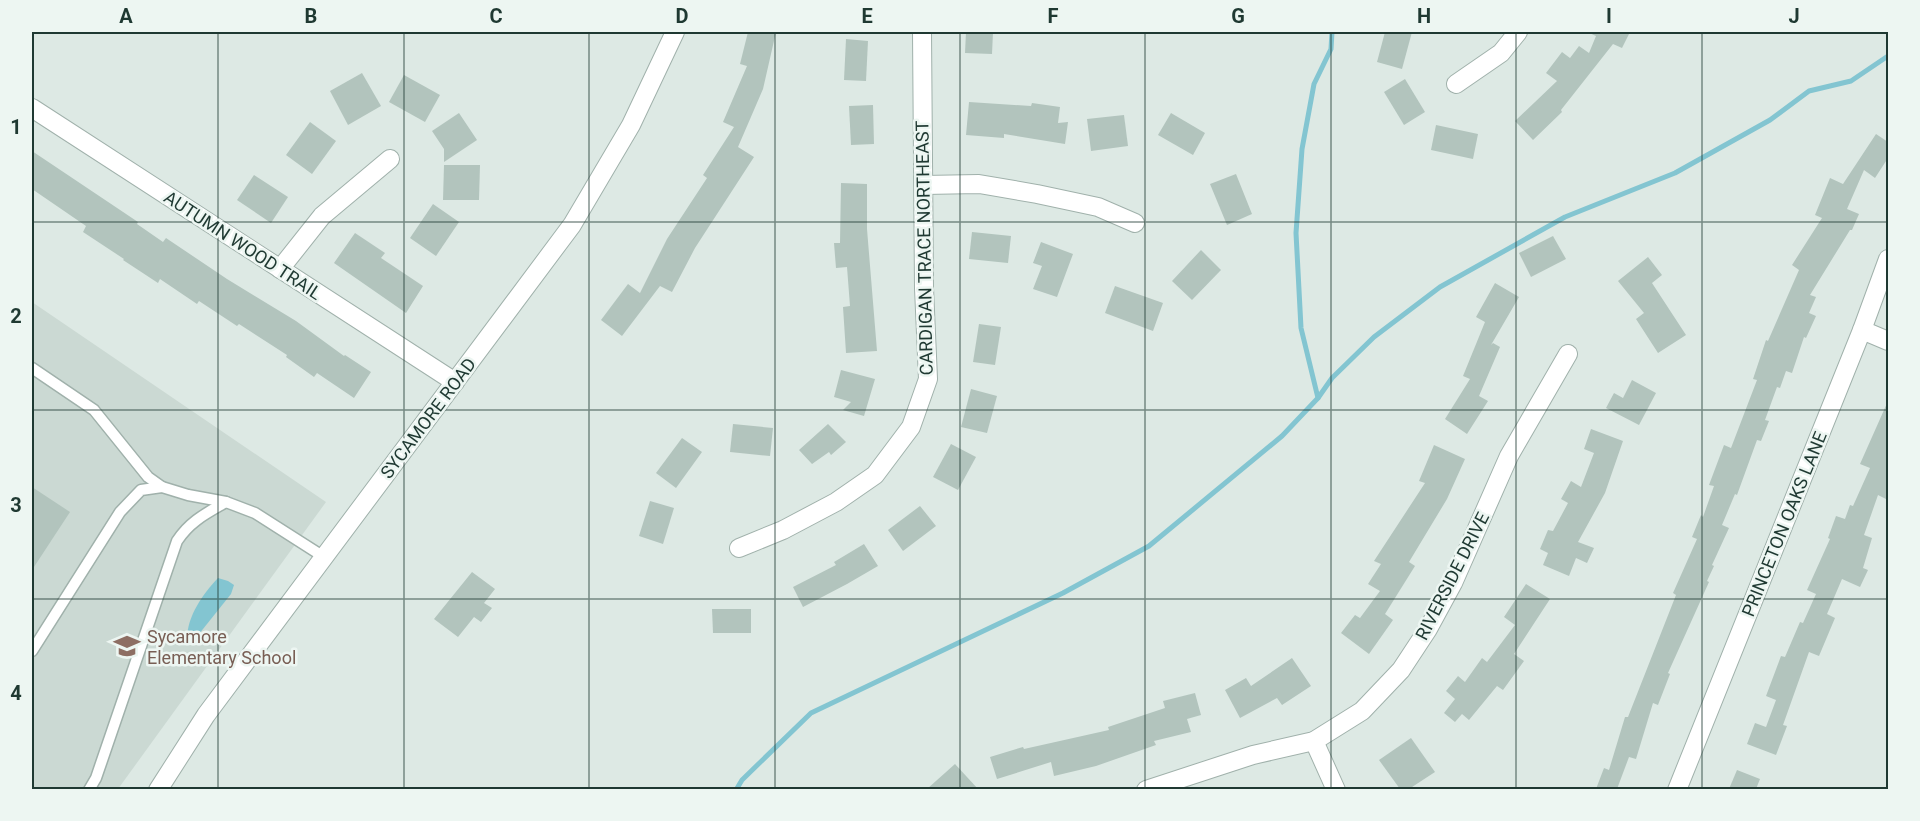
<svg xmlns="http://www.w3.org/2000/svg" width="1920" height="821" viewBox="0 0 1920 821" font-family="Roboto,sans-serif">
  <rect width="100%" height="100%" fill="#dde9e4"/>
  <polygon fill="#cbd9d3" points="32,302 326,502 118,789 32,789"/>
  <path fill="#83c5d1" d="M218,578L228,581L234,585L231,594L195,639H187C187,616 203,594 218,578Z"/>
  <g fill="none" stroke-linecap="round" stroke-linejoin="round">
    <g stroke="#83c5d1" stroke-width="5">
      <polyline points="1318,398 1301,328 1296,233 1302,149 1314,84 1331,49 1332,32"/>
      <polyline points="736,790 742,780 811,713 1063,593 1149,546 1282,436 1318,398 1332,378 1374,337 1440,287 1565,217 1675,173 1770,120 1809,91 1851,81 1888,56"/>
    </g>
  </g>
  <g fill="#b2c4bd">
    <polygon points="748,32 776,32 763,89 738,147 754,157 695,248 672,292 660,286 622,336 601,320 628,284 640,293 667,239 707,178 703,175 734,127 723,122 747,66 740,64"/>
    <polygon points="966,32 993,32 992,54 965,53"/>
    <polygon points="1385,32 1412,32 1402,69 1377,62"/>
    <polygon points="1587,32 1630,32 1622,48 1613,44 1561,110 1562,112 1533,140 1515,121 1557,81 1546,73 1562,52 1570,58 1579,46 1589,53 1596,36"/>
    <polygon points="846,39 868,41 866,81 844,80"/>
    <polygon points="362,73 381,106 348,125 330,91"/>
    <polygon points="404,75 440,95 425,122 389,102"/>
    <polygon points="1405,79 1425,112 1404,125 1384,92"/>
    <polygon points="969,102 1031,106 1032,103 1060,107 1058,123 1068,122 1065,144 1004,134 1004,138 966,135"/>
    <polygon points="873,105 874,144 851,145 849,106"/>
    <polygon points="459,113 477,140 444,162 444,149 432,131"/>
    <polygon points="1171,113 1205,133 1193,155 1158,135"/>
    <polygon points="1124,115 1128,146 1091,151 1087,119"/>
    <polygon points="310,122 336,141 312,174 286,155"/>
    <polygon points="1436,125 1478,134 1473,159 1431,150"/>
    <polygon points="1876,134 1888,142 1888,158 1875,178 1864,170 1847,209 1859,214 1852,230 1850,230 1810,295 1816,297 1809,313 1816,316 1806,338 1804,337 1792,373 1786,371 1780,388 1777,387 1765,420 1769,421 1761,441 1757,440 1737,495 1735,494 1722,525 1729,528 1712,565 1714,566 1707,581 1709,582 1668,673 1670,674 1658,705 1653,703 1636,759 1629,757 1617,789 1596,789 1604,768 1609,770 1625,717 1628,717 1676,595 1673,593 1697,539 1692,537 1701,515 1703,517 1714,486 1709,485 1724,445 1731,448 1757,380 1753,379 1766,340 1768,341 1799,270 1792,265 1822,218 1815,215 1830,178 1843,184"/>
    <polygon points="32,151 138,222 137,224 163,242 166,238 227,279 296,321 344,356 345,355 371,372 354,398 317,373 314,377 286,357 287,355 239,324 237,326 199,301 197,304 160,279 158,283 123,260 124,259 83,232 86,226 32,189"/>
    <polygon points="444,165 480,165 479,200 443,200"/>
    <polygon points="1236,174 1252,214 1227,225 1210,184"/>
    <polygon points="254,175 288,197 271,223 237,200"/>
    <polygon points="841,183 867,184 867,229 877,351 846,353 843,307 850,306 847,267 836,268 834,243 840,243"/>
    <polygon points="433,204 459,222 436,256 410,238"/>
    <polygon points="972,232 1011,236 1008,263 969,259"/>
    <polygon points="355,233 385,253 381,258 423,286 406,313 334,263"/>
    <polygon points="1553,236 1566,259 1531,277 1519,253"/>
    <polygon points="1041,242 1073,254 1057,297 1033,289 1042,266 1033,263"/>
    <polygon points="1201,250 1221,270 1192,300 1172,281"/>
    <polygon points="1648,257 1662,275 1652,283 1686,335 1658,353 1636,319 1644,313 1618,281"/>
    <polygon points="1495,283 1519,297 1491,345 1493,343 1500,347 1479,396 1488,401 1467,434 1445,419 1470,379 1463,376 1485,322 1476,317"/>
    <polygon points="1115,286 1163,303 1153,331 1105,313"/>
    <polygon points="979,324 1001,327 995,365 973,362"/>
    <polygon points="841,370 875,379 864,416 843,410 851,402 834,397"/>
    <polygon points="1632,380 1656,393 1639,425 1606,408 1614,393 1623,398"/>
    <polygon points="971,389 997,396 987,433 961,427"/>
    <polygon points="1888,401 1888,500 1878,495 1864,535 1872,538 1863,568 1868,570 1860,587 1842,579 1827,614 1835,618 1819,656 1809,652 1783,725 1787,726 1776,755 1747,744 1755,723 1766,727 1776,700 1766,696 1781,656 1785,657 1800,622 1803,623 1816,594 1807,590 1830,539 1828,538 1836,516 1845,519 1850,505 1853,506 1870,468 1860,464"/>
    <polygon points="733,424 773,428 770,456 730,452"/>
    <polygon points="828,424 846,442 831,455 829,452 812,464 799,450"/>
    <polygon points="1591,429 1623,441 1605,493 1578,542 1594,548 1587,563 1576,558 1569,576 1543,565 1548,553 1540,549 1548,530 1553,531 1568,503 1561,499 1571,481 1581,487 1594,453 1584,449"/>
    <polygon points="682,438 702,452 676,488 656,473"/>
    <polygon points="951,444 976,457 958,490 933,477"/>
    <polygon points="1434,445 1465,459 1447,499 1409,562 1415,566 1385,614 1393,620 1369,654 1341,633 1355,615 1360,618 1380,591 1368,584 1381,564 1374,561 1425,483 1419,481"/>
    <polygon points="32,487 70,512 32,570"/>
    <polygon points="650,501 674,508 663,544 639,536"/>
    <polygon points="920,506 936,526 903,551 888,530"/>
    <polygon points="864,544 878,566 847,584 803,607 793,587 836,565 834,562"/>
    <polygon points="472,572 495,589 484,603 492,608 481,622 474,617 458,637 434,619"/>
    <polygon points="1526,584 1550,599 1514,654 1524,661 1503,690 1497,686 1469,720 1462,714 1455,722 1444,713 1455,699 1446,691 1458,676 1465,682 1482,658 1487,662 1515,625 1504,617"/>
    <polygon points="712,609 751,609 751,633 713,633"/>
    <polygon points="1292,658 1311,686 1282,705 1277,698 1240,718 1225,690 1246,678 1251,686"/>
    <polygon points="1195,693 1201,715 1187,719 1191,732 1154,741 1156,745 1096,766 1054,776 1051,762 997,779 990,757 1023,747 1024,749 1109,730 1108,727 1165,708 1163,701"/>
    <polygon points="1411,738 1435,772 1409,789 1400,789 1379,760"/>
    <polygon points="955,764 978,789 927,789"/>
    <polygon points="1737,770 1760,779 1756,789 1729,789"/>
  </g>
  <g fill="none" stroke-linecap="round" stroke-linejoin="round">
    <g stroke="#a0b1ab" stroke-width="13">
      <g id="service">
        <polyline points="32,368 94,410 148,477 162,487 188,495 226,502 255,513 324,557"/>
        <polyline points="32,651 120,512 141,490 162,487"/>
        <path d="M89,790L96,778L177,541C190,521 207,513 226,502"/>
      </g>
    </g>
    <g stroke="#a0b1ab" stroke-width="20">
      <g id="minor">
        <polyline points="1456,84 1501,53 1518,32"/>
        <polyline points="32,108 455,382"/>
        <polyline points="924,185 979,184 1037,194 1098,207 1135,223"/>
        <polyline points="280,269 322,216 390,159"/>
        <polyline points="1862,330 1888,341"/>
        <polyline points="739,548 783,530 836,502 875,475 911,427 928,379 924,288 922,32"/>
        <polyline points="1314,741 1336,790"/>
        <polyline points="1146,790 1253,755 1314,741 1362,711 1401,670 1428,629 1453,583 1509,456 1568,354"/>
        <polyline points="1677,790 1862,330 1888,259"/>
      </g>
    </g>
    <g stroke="#a0b1ab" stroke-width="20">
      <polyline id="tertiary" points="158,790 206,715 572,225 631,125 675,32"/>
    </g>
    <use href="#service" stroke="#fff" stroke-width="10"/>
    <use href="#minor" stroke="#fff" stroke-width="18"/>
    <use href="#tertiary" stroke="#fff" stroke-width="18"/>
  </g>
  <path fill="none" stroke="#1f3932" stroke-width="1.5" stroke-opacity="0.55" d="M218,32V790M404,32V790M589,32V790M775,32V790M960,32V790M1145,32V790M1331,32V790M1516,32V790M1702,32V790M32,222H1888M32,410H1888M32,599H1888"/>
  <defs>
    <g id="school-bare" transform="scale(2.07)"><path d="M0-5L7-2L0 1L-7-2ZM-4 1L0 2.5L4 1V4Q0 6-4 4Z" fill="#8d6e63" stroke="#edf6f2" stroke-width="2.5" paint-order="stroke"/></g>
  </defs>
  <g fill-rule="evenodd">
    <use href="#school-bare" x="127" y="646"/>
  </g>
  <g text-anchor="middle" dominant-baseline="central" stroke-width="5" stroke-linejoin="round" paint-order="stroke">
    <g font-size="18" fill="#1f3932" stroke="#edf6f2">
      <text transform="translate(243 245) rotate(33)">AUTUMN WOOD TRAIL</text>
      <text transform="translate(924 248) rotate(-91)">CARDIGAN TRACE NORTHEAST</text>
      <text transform="translate(428 418) rotate(-53)">SYCAMORE ROAD</text>
      <text transform="translate(1784 524) rotate(-68)">PRINCETON OAKS LANE</text>
      <text transform="translate(1452 576) rotate(-63)">RIVERSIDE DRIVE</text>
    </g>
    <g font-size="18" fill="#785e54" stroke="#edf6f2" text-anchor="start">
      <text x="147" y="636">Sycamore<tspan x="147" dy="21">Elementary School</tspan></text>
    </g>
  </g>
  <rect width="1920" height="821" fill="none" stroke="#edf6f2" stroke-width="66"/>
  <rect x="33" y="33" width="1854" height="755" fill="none" stroke="#1f3932" stroke-width="2"/>
  <g font-size="20" text-anchor="middle" font-weight="bold" fill="#1f3932">
    <text x="126" y="23">A</text>
    <text x="311" y="23">B</text>
    <text x="496" y="23">C</text>
    <text x="682" y="23">D</text>
    <text x="867" y="23">E</text>
    <text x="1053" y="23">F</text>
    <text x="1238" y="23">G</text>
    <text x="1424" y="23">H</text>
    <text x="1609" y="23">I</text>
    <text x="1794" y="23">J</text>
    <text x="16" y="134">1</text>
    <text x="16" y="323">2</text>
    <text x="16" y="512">3</text>
    <text x="16" y="700">4</text>
  </g>
</svg>
